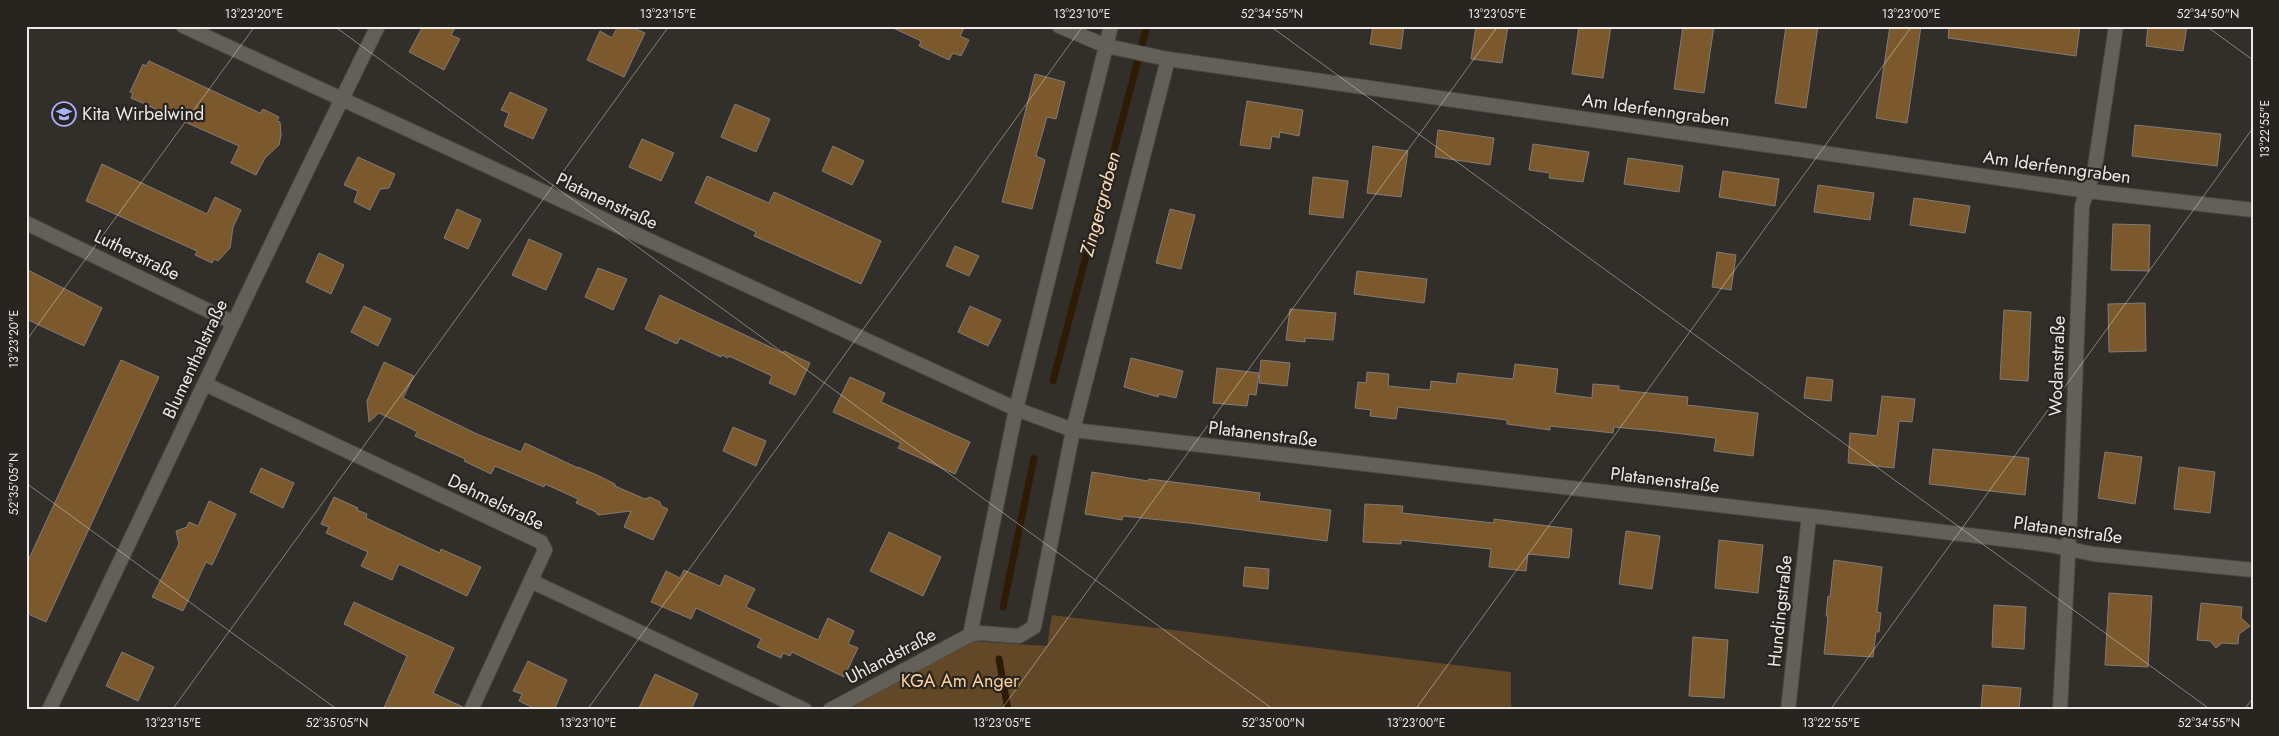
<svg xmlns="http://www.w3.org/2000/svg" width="2279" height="736" viewBox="0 0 2279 736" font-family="Jost,sans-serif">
  <rect width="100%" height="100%" fill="#322e29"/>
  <polygon fill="#634828" points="1052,615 1511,672 1511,710 844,710 970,641 1047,646"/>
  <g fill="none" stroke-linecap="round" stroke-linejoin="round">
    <g stroke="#2d1b04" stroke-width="7">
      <polyline points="1053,381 1147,26"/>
      <polyline points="1003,607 1034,458"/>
      <polyline points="999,659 1008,710"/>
    </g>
  </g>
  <g fill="#7c582d" stroke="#817c77">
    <polygon points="423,26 456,26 451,35 460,39 444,70 409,52"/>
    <polygon points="618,26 629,26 645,33 624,77 587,60 600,31 612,38"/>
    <polygon points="889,26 965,26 960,36 969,40 961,56 953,53 949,60 919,46 921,41"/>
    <polygon points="1373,26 1404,26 1401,49 1370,44"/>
    <polygon points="1476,26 1508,26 1502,63 1471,59"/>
    <polygon points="1579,26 1611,26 1603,78 1572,74"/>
    <polygon points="1683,26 1714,26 1704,93 1674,89"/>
    <polygon points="1786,26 1818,26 1806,108 1775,103"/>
    <polygon points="1890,26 1921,26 1907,123 1876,118"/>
    <polygon points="1949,26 2080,26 2076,56 1948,38"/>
    <polygon points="2148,26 2187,26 2183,51 2146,46"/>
    <polygon points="149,61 260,113 263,109 279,117 277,121 280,122 281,135 279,145 265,158 256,175 231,163 239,146 131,98 133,93 130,92 143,64 146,66"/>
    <polygon points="1035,74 1065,82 1056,119 1047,117 1036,156 1045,160 1032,209 1002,202"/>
    <polygon points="510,92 547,109 533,139 504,126 509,113 501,110"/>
    <polygon points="1247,101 1303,110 1299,136 1280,132 1279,138 1272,136 1270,149 1240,145"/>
    <polygon points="735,104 770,119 756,152 721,137"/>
    <polygon points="2135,125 2221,134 2217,166 2132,156"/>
    <polygon points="1438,130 1494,138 1490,165 1435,157"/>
    <polygon points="642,139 674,153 661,181 629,167"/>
    <polygon points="1533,144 1589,152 1583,182 1549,178 1550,173 1529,170"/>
    <polygon points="833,146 864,161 852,185 822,171"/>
    <polygon points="1373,146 1408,151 1401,197 1367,193"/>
    <polygon points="358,157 395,174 389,188 380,189 370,210 354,202 358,191 344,185"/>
    <polygon points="1628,158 1683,166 1679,192 1624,184"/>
    <polygon points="102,164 207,214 215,197 241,210 233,227 230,248 218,261 214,259 212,263 195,255 197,251 86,201"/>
    <polygon points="1723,171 1779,179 1775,206 1719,197"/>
    <polygon points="707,176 769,203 774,192 881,241 861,284 754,236 756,232 695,203"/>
    <polygon points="1313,177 1348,181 1343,218 1309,214"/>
    <polygon points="1818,185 1874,193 1870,220 1814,212"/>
    <polygon points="1914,198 1970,206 1965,233 1910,225"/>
    <polygon points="457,209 481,220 468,249 444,238"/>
    <polygon points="1170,209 1195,215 1181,269 1156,263"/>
    <polygon points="2113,224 2150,225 2149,271 2111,270"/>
    <polygon points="529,239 562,254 546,290 512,275"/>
    <polygon points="955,246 979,256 969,276 946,266"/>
    <polygon points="1717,252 1736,255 1731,290 1712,287"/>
    <polygon points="319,253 344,265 331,294 306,282"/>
    <polygon points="598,268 627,279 613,310 585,297"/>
    <polygon points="26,269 102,308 84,346 26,319"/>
    <polygon points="1357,271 1427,279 1424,303 1354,294"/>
    <polygon points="660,295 783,353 784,351 810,363 795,395 769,383 772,376 729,356 728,358 722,355 721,357 680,338 677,344 645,329"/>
    <polygon points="2145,303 2146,351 2109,352 2108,304"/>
    <polygon points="364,306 391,319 378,346 351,332"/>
    <polygon points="970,306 1001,320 988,346 958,332"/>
    <polygon points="1290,309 1336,313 1333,340 1305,338 1305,342 1286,340"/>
    <polygon points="2004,310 2031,312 2028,381 2000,379"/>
    <polygon points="1131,358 1183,371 1176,398 1159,394 1158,397 1124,387"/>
    <polygon points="121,360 159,377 46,622 26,613 26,565"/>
    <polygon points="1261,360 1290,363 1287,386 1259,383"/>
    <polygon points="384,362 414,376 403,398 477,434 521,452 525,443 578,468 578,467 597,475 615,484 615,486 645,499 650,497 660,502 661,506 668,509 653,540 624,527 631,511 598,515 596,512 576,503 578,499 545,484 544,487 495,466 491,474 464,461 465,459 415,436 417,432 412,429 379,413 369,422 367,401"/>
    <polygon points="1515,364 1558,369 1555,393 1592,398 1593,384 1619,386 1619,390 1688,397 1687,405 1758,413 1753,456 1714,451 1716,438 1657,431 1614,427 1613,433 1550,426 1550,430 1507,424 1507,420 1398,407 1396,419 1370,416 1371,410 1355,408 1358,382 1366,383 1367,372 1389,374 1388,386 1430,390 1431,381 1456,384 1458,373 1513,379"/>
    <polygon points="1217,368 1259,373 1256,395 1249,394 1247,406 1213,403"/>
    <polygon points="850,377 885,393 881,402 970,442 955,474 898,448 901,443 833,412"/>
    <polygon points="1807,377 1833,380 1831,401 1804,398"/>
    <polygon points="1882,396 1915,399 1912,422 1899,421 1894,468 1848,463 1850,433 1877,436"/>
    <polygon points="733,427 766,441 756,466 723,451"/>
    <polygon points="1933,449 2029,458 2025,495 1929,484"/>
    <polygon points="2105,452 2142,457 2135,504 2098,498"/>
    <polygon points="2179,467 2215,472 2210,513 2174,509"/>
    <polygon points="261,468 294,483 283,508 250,492"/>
    <polygon points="1092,472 1148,481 1149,479 1260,493 1259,501 1331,510 1327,541 1189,523 1123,516 1122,520 1085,514"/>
    <polygon points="334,497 358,508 357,510 367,514 366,518 440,553 441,549 481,567 467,596 399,564 392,580 361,566 368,552 326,533 329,527 321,524"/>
    <polygon points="209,501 236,514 212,565 206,562 183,611 152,597 179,544 176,531 187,527 189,522 198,526"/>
    <polygon points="1365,504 1403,506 1402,513 1494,523 1494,519 1572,529 1569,558 1528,554 1526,571 1489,567 1491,549 1401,540 1401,544 1363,542"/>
    <polygon points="1626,531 1660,536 1652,589 1619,584"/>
    <polygon points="889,532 941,557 923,596 870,571"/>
    <polygon points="1719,540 1763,545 1758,593 1715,588"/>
    <polygon points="1834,560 1882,567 1877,612 1881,613 1879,632 1876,632 1873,657 1824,654 1828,616 1826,616 1828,596 1830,597"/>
    <polygon points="1245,567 1269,569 1268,589 1243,586"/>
    <polygon points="684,570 720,586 725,575 755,589 746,607 818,640 828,618 854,631 848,644 858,648 844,677 792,652 790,656 783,653 781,658 757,647 761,639 696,608 691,619 651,602 666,571 680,578"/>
    <polygon points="2109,593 2152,596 2148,667 2105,665"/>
    <polygon points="354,602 454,648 433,693 463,707 462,710 383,710 407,656 344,624"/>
    <polygon points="2201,603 2242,607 2241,618 2250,626 2239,634 2238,644 2222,643 2216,648 2210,641 2197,640"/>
    <polygon points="1994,605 2026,607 2024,649 1992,647"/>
    <polygon points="1693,637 1728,640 1724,698 1689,696"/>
    <polygon points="122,652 154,667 138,701 106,686"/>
    <polygon points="528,661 567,680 554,710 538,710 519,701 522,694 513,691"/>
    <polygon points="655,674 698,694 691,710 638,710"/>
    <polygon points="1983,685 2021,688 2019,710 1981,710"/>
  </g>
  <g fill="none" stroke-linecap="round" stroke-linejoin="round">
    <g stroke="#4c4945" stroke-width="16">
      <g id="minor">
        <polyline points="183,26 1016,409 1073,430 1821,517 2050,545 2093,554 2253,570"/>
        <polyline points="1059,26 1106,46 1168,59 2088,191 2253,210"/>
        <polyline points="26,223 232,322"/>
        <polyline points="205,384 541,542 545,550 471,710"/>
        <polyline points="531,581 805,710"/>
        <polyline points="970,635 1016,409 1111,26"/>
        <path d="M49,710C159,482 265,252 378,26"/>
        <polyline points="830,710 970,635 980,633 1019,636 1034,627 1073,430 1168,59"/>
        <polyline points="1788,710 1809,516"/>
        <polyline points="2060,710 2070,517 2082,206 2095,167 2116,26"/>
      </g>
    </g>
    <use href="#minor" stroke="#635f59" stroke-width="14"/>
  </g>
  <path fill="none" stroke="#ece9e6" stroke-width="1" stroke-opacity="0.45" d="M334,26L1274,710M1270,26L2211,710M2206,26L2253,60M26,341L255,26M26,483L338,710M172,710L669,26M587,710L1083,26M1001,710L1498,26M1415,710L1912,26M1830,710L2253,128M2244,710L2253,698"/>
  <defs>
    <g id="school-ring" transform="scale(1.25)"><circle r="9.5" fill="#282420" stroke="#aab0fc" stroke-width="1.5"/><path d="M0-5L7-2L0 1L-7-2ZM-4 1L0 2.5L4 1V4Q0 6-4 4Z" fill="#aab0fc"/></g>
  </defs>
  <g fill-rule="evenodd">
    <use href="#school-ring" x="64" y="114"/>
  </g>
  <g text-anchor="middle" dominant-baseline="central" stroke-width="4.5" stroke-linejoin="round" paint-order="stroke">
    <g font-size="18" fill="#ece9e6" stroke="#282420">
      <text transform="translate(1656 110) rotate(8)">Am Iderfenngraben</text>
      <text transform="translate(2057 167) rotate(8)">Am Iderfenngraben</text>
      <text transform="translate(607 201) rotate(25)">Platanenstraße</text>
      <text transform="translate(137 255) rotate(26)">Lutherstraße</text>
      <text transform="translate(195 359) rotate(-65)">Blumenthalstraße</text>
      <text transform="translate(2057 366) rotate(-88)">Wodanstraße</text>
      <text transform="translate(1263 434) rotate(7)">Platanenstraße</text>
      <text transform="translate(1665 480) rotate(7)">Platanenstraße</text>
      <text transform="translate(496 502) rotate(26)">Dehmelstraße</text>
      <text transform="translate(2068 530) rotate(8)">Platanenstraße</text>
      <text transform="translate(1780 611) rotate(-84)">Hundingstraße</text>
      <text transform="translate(891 656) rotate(-28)">Uhlandstraße</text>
    </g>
    <g font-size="18" fill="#ece9e6" stroke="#282420" text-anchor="start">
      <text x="82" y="114">Kita Wirbelwind</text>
    </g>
    <g font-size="18" fill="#fed09c" stroke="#282420">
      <text x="960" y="681">KGA Am Anger</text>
    </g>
    <g font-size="19" font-style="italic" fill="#fddbb4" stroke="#282420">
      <text transform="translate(1100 204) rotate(-75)">Zingergraben</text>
    </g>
  </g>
  <rect width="2279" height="736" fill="none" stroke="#282420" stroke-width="55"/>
  <rect x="28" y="28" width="2224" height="680" fill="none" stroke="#ece9e6" stroke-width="2"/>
  <g font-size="12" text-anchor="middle" fill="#ece9e6">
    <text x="254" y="18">13°23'20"E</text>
    <text x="668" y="18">13°23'15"E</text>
    <text x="1082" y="18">13°23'10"E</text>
    <text x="1272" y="18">52°34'55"N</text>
    <text x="1497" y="18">13°23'05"E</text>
    <text x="1911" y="18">13°23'00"E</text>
    <text x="2208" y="18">52°34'50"N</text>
    <text transform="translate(2265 129) rotate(-90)" y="4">13°22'55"E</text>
    <text transform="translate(14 339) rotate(-90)" y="4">13°23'20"E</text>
    <text transform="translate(14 484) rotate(-90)" y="4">52°35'05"N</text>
    <text x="173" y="727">13°23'15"E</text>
    <text x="337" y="727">52°35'05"N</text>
    <text x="588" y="727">13°23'10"E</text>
    <text x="1002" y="727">13°23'05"E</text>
    <text x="1273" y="727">52°35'00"N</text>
    <text x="1416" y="727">13°23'00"E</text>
    <text x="1831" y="727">13°22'55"E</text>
    <text x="2209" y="727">52°34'55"N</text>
  </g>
</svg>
